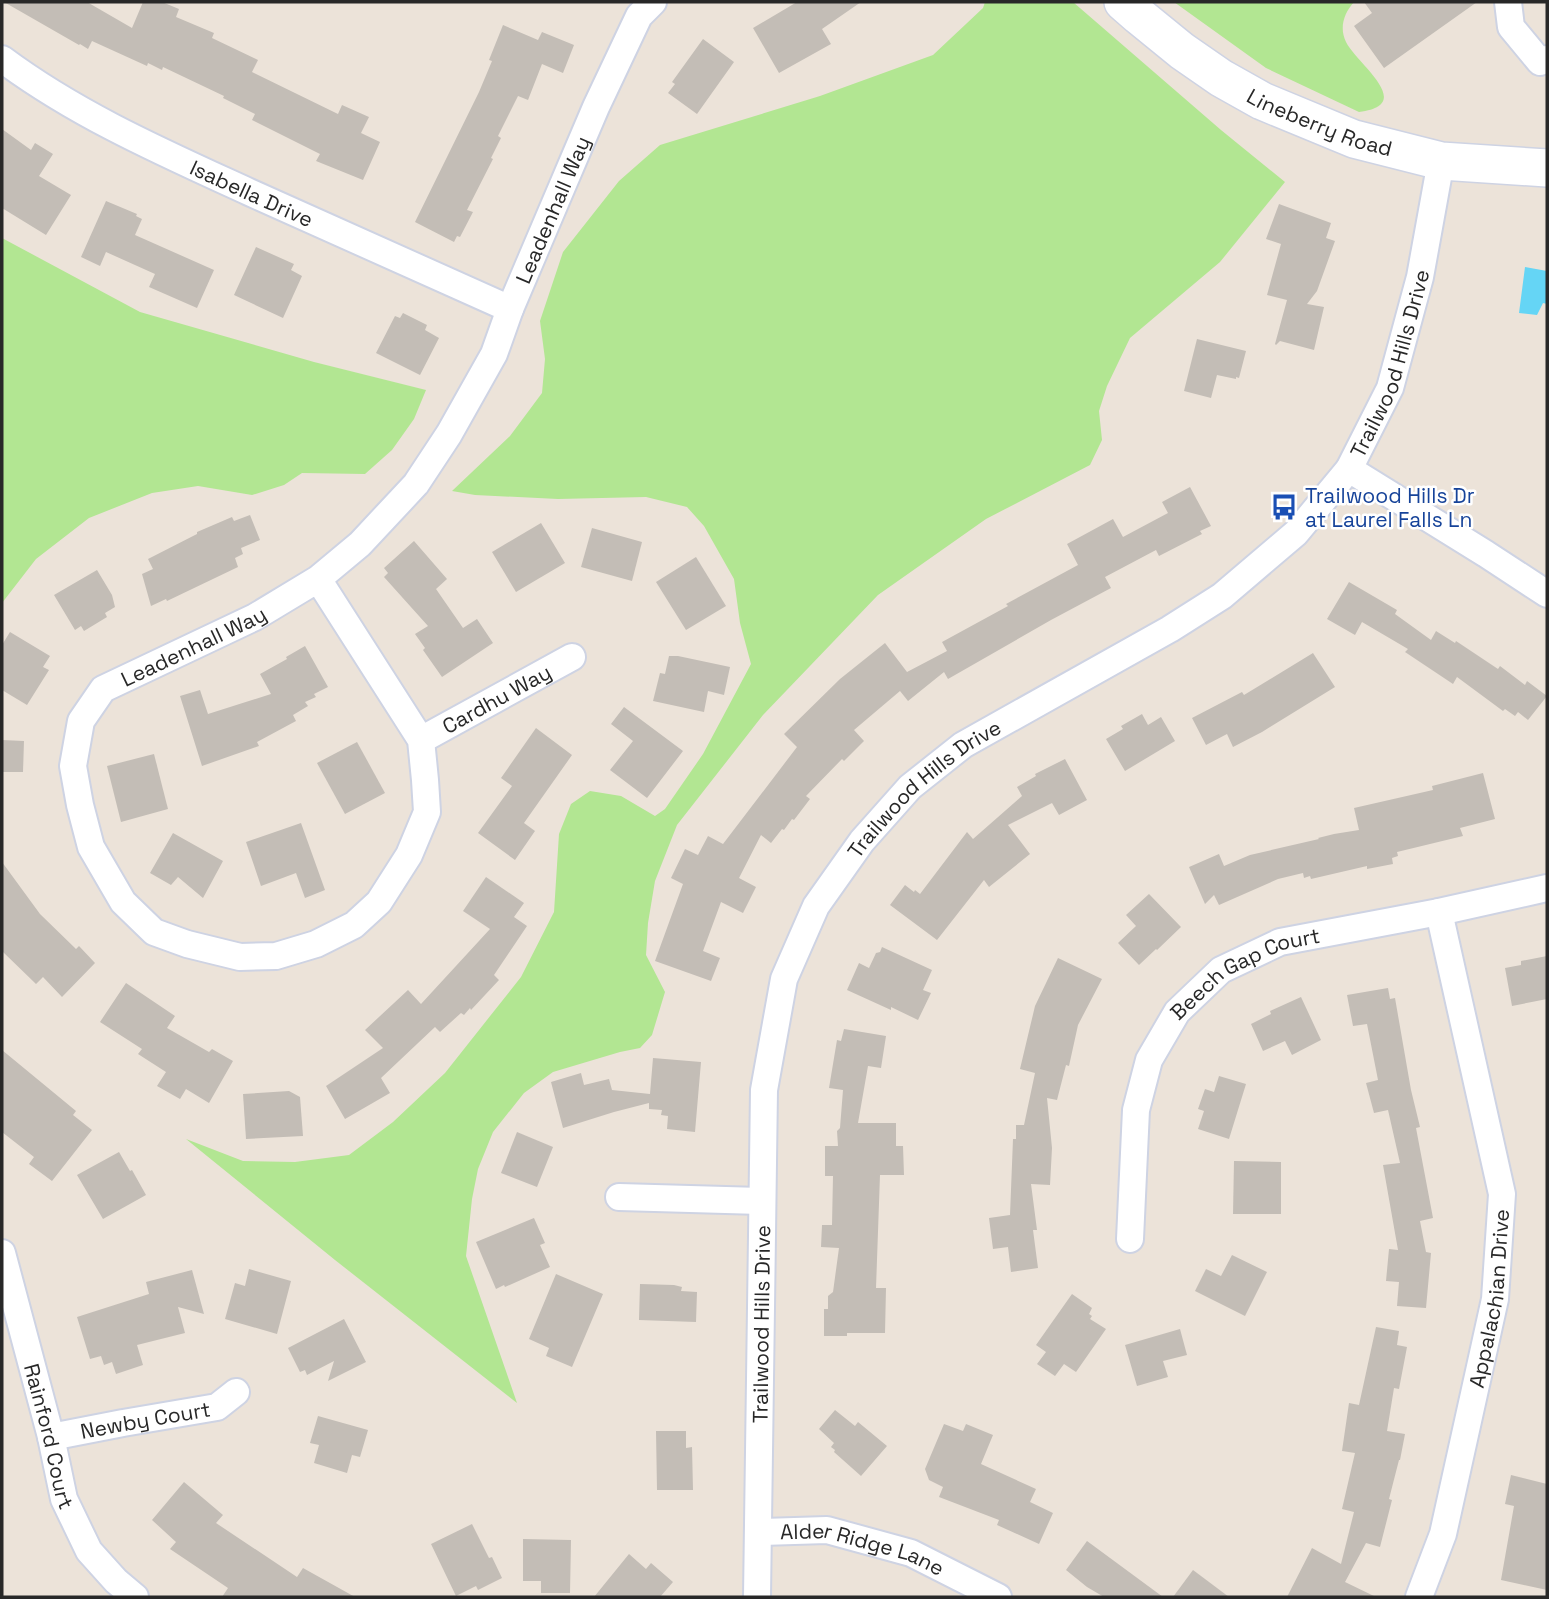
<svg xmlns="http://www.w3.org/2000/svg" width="1549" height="1599" viewBox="0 0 1549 1599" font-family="'Space Grotesk',sans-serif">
  <rect width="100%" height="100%" fill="#ece3d9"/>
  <g fill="#b2e692">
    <polygon points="985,2 1073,2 1221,130 1285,182 1220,262 1130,338 1107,386 1099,411 1102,440 1090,465 986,519 878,595 763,715 677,825 655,881 648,923 646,955 665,992 652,1035 640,1048 620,1052 553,1072 524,1093 493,1132 478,1169 472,1199 466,1256 517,1403 335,1260 186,1139 243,1161 295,1162 349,1155 393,1122 445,1073 521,977 554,912 559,834 571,804 590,791 621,796 655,816 665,809 703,754 751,664 740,623 734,579 704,526 687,507 646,497 558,499 475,495 452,491 510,436 542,393 545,359 540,321 563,252 619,181 660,145 820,96 933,55 983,8"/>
    <path d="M1174,2H1354C1344,13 1339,28 1346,42C1357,64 1417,105 1359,112L1266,68Z"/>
    <polygon points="2,238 140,312 314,362 426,390 414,419 392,450 365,474 302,473 284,485 252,495 198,486 152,493 89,518 36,559 2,603"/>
  </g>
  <polygon fill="#65d5f5" points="1525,267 1547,271 1547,304 1543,303 1537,315 1519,313"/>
  <g fill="#c3bdb6">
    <polygon points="4,2 87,2 132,28 143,2 162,2 179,9 176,17 214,33 212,38 258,60 252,72 338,114 342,105 369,117 361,133 380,142 363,180 316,161 320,154 252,120 255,114 223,98 224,96 163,67 162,70 148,63 147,66 92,41 88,49 80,44 79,45"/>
    <polygon points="797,2 861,2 822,29 831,44 779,73 753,28"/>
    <polygon points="1364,2 1477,2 1384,68 1354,26 1372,13"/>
    <polygon points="503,25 538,40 542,32 574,45 563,73 542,64 528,100 518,96 498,136 501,138 491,158 493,159 467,210 473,212 460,237 457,236 454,242 415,222 479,92 492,61 489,60"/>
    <polygon points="703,39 734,62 697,114 668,93 675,84 672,82"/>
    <polygon points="2,129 31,150 35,143 53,154 39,176 71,195 46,235 2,208"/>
    <polygon points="106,201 137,214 136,216 142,219 135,235 214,270 197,308 149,287 155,274 106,252 100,266 81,257"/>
    <polygon points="1279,204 1331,223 1326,238 1335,241 1317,291 1307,304 1324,307 1314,350 1280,341 1276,345 1275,344 1287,300 1267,295 1281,244 1266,239"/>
    <polygon points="256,247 294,264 291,270 302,276 283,318 234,295"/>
    <polygon points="403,313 427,325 425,330 439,338 420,375 376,353 395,316 400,318"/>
    <polygon points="1197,339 1246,351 1239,378 1236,377 1236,379 1217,375 1211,398 1184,391"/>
    <polygon points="1190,487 1211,526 1200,531 1202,534 1159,556 1156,550 1105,577 1111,588 1051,620 948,679 944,672 908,701 900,691 854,730 864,741 844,761 842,759 806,796 810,799 794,820 792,819 784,830 782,829 771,843 761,835 739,878 756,887 743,913 721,902 703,951 720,958 711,981 655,961 683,884 671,878 685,849 698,855 708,836 723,844 797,747 784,734 840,679 885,643 907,672 947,651 942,642 1008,606 1006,604 1078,565 1067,544 1113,519 1123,537 1168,513 1162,502"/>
    <polygon points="250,515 260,540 241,548 243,554 235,558 238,567 167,601 166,599 151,606 142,574 153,569 148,559 197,534 197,532 232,517 234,521"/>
    <polygon points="541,523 565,563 516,592 492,552"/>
    <polygon points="592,528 642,542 632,581 581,567"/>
    <polygon points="414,541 447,579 436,589 463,628 477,619 493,643 442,677 423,650 425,648 415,634 428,626 384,577 388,573 384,568"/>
    <polygon points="696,557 726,606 686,630 656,582"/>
    <polygon points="97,570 112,595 115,607 105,613 107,617 84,631 81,626 75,630 54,595"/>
    <polygon points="1349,582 1397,610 1395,614 1431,640 1436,631 1455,643 1456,641 1498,669 1500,666 1525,685 1527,681 1547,696 1528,720 1518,712 1515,716 1505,709 1503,711 1457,677 1453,684 1405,652 1408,649 1362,622 1355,635 1327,619"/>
    <polygon points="10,632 50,656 43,667 49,670 27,705 2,690 2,645"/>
    <polygon points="305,646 328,687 314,694 316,697 305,702 308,706 293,715 296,721 257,742 259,746 202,766 180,696 200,690 208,714 271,694 260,674 287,659 286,657"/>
    <polygon points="1313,653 1335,687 1262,732 1233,747 1227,734 1206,745 1192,718 1242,692 1244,695"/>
    <polygon points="669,656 678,656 730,667 724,695 708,691 704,712 653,701 660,673 665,674"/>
    <polygon points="624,707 683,751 647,798 610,770 633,741 611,724"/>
    <polygon points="1142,714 1148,725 1161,717 1175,741 1125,771 1106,739 1123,729 1121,726"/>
    <polygon points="536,728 572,755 524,823 535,831 515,860 478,833 512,786 501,778"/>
    <polygon points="2,740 24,741 23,772 2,772"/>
    <polygon points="357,742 385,793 345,814 317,763"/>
    <polygon points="154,754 168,809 121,822 107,766"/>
    <polygon points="1065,759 1087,800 1059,815 1052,803 1008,825 1030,854 989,887 984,880 937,940 890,905 905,885 914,892 915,890 920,894 967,832 973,839 1022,796 1017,787 1036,776 1035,774"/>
    <polygon points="1483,773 1495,819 1460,828 1463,836 1397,852 1398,856 1392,858 1393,864 1367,869 1367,866 1311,879 1310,876 1304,878 1303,873 1278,879 1219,905 1214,895 1205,904 1189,867 1219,854 1224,866 1250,855 1319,839 1318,838 1334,834 1359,830 1354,808 1433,790 1432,786"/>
    <polygon points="301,823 325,890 305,898 296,873 261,886 246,842"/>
    <polygon points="173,833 223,861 203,898 178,877 171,885 150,873"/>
    <polygon points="2,862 40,914 76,949 79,946 95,963 62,997 43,977 36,984 2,951"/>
    <polygon points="486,877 524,903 514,917 527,926 494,975 499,980 471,1010 470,1008 464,1015 461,1013 440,1032 435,1027 381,1078 390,1093 345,1119 326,1086 383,1048 365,1030 408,990 421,1004 490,929 463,911"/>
    <polygon points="1149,894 1181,927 1157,950 1156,949 1139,965 1118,943 1136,926 1126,915"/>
    <polygon points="882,947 932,970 923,990 931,993 918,1020 891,1007 891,1010 847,990 859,963 869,968 876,953 880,952"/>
    <polygon points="1547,956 1547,999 1512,1006 1505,968 1521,965 1521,961"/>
    <polygon points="1058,958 1102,979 1078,1025 1069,1066 1066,1065 1057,1100 1047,1098 1052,1148 1050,1185 1031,1184 1037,1230 1033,1230 1038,1268 1011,1272 1008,1247 993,1249 989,1218 1010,1215 1013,1139 1016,1139 1016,1125 1024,1125 1035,1073 1020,1069 1035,1006"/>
    <polygon points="126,983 175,1016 167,1028 209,1052 212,1049 233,1061 209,1103 186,1089 180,1099 157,1086 166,1072 138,1054 142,1049 100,1022"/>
    <polygon points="1388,988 1390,999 1395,998 1411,1090 1420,1127 1416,1128 1433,1218 1420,1221 1426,1252 1431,1253 1426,1308 1397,1306 1399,1282 1386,1281 1389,1249 1398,1250 1383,1165 1400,1163 1388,1110 1374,1113 1366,1083 1378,1080 1367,1024 1353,1026 1347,995"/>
    <polygon points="1301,997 1321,1040 1292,1055 1285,1041 1263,1051 1251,1024 1271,1014 1270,1011"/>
    <polygon points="844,1029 886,1036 881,1068 868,1066 858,1123 896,1123 896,1146 903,1146 904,1175 880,1175 876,1288 886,1288 885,1333 847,1333 847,1336 824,1336 824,1309 828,1309 828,1296 833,1292 839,1248 821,1247 822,1225 832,1225 833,1176 825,1176 825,1146 838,1146 837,1131 840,1128 843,1090 829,1088 837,1040 841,1041"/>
    <polygon points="2,1050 76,1111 73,1115 92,1130 52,1181 29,1164 34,1157 2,1132"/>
    <polygon points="653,1058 701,1062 695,1132 667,1129 668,1116 661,1115 662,1110 649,1109 649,1103 614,1112 563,1128 551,1082 581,1073 584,1085 609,1079 612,1090 650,1094"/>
    <polygon points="1219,1076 1246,1084 1229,1139 1198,1129 1204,1111 1198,1109 1205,1089 1214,1092"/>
    <polygon points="289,1091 300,1097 303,1136 246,1139 243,1094"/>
    <polygon points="517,1132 553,1147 537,1187 501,1173"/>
    <polygon points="119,1152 130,1171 132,1170 146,1195 103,1219 77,1175"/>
    <polygon points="1234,1161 1281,1162 1281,1214 1233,1214"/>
    <polygon points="534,1218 545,1243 540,1245 550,1267 505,1287 504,1285 496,1289 476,1242"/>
    <polygon points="1232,1255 1267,1272 1245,1316 1195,1291 1206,1269 1221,1276"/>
    <polygon points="249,1269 291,1281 277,1334 225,1319 235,1283 245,1286"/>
    <polygon points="192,1270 204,1314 178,1307 185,1333 137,1345 143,1365 116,1374 112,1362 104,1365 101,1356 90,1359 77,1317 149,1294 146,1282"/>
    <polygon points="556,1274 603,1294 572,1367 546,1356 549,1348 529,1339"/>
    <polygon points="640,1284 674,1285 682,1287 681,1291 697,1292 696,1322 639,1320"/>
    <polygon points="1072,1294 1092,1308 1089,1314 1092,1316 1090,1319 1106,1329 1076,1372 1064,1364 1055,1376 1037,1364 1046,1352 1036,1345"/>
    <polygon points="344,1319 366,1362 328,1381 334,1361 307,1375 305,1370 300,1372 288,1348"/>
    <polygon points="1376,1327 1399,1331 1397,1345 1407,1347 1399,1389 1394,1388 1387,1431 1405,1434 1400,1460 1399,1460 1389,1499 1392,1500 1380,1547 1366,1543 1345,1582 1376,1597 1287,1597 1312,1548 1341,1564 1354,1512 1342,1509 1355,1453 1342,1451 1349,1403 1359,1405"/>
    <polygon points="1180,1329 1187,1355 1163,1361 1168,1377 1137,1386 1125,1345"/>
    <polygon points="835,1410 855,1426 858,1422 887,1446 861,1476 834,1452 835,1450 831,1447 834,1443 819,1429"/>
    <polygon points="318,1416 368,1430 360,1457 352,1455 347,1473 314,1463 319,1445 310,1443"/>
    <polygon points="944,1424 963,1431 966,1424 993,1435 981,1464 1036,1489 1030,1502 1053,1513 1039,1544 997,1525 999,1520 939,1497 943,1487 929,1480 925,1469"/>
    <polygon points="656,1431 686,1431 686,1448 692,1447 693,1490 657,1490"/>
    <polygon points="1511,1475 1547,1484 1547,1590 1501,1580 1514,1506 1505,1504"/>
    <polygon points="184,1482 223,1515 216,1523 297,1577 303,1568 355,1597 222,1597 228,1588 170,1549 176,1542 152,1520"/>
    <polygon points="472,1524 489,1558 492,1557 502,1578 478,1590 476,1586 456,1596 431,1544"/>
    <polygon points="523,1539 571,1540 570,1593 541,1593 541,1581 523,1581"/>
    <polygon points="1087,1541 1163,1597 1104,1597 1087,1587 1066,1570"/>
    <polygon points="629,1554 646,1569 651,1563 673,1582 660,1597 594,1597"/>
    <polygon points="1193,1570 1229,1597 1173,1597"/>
  </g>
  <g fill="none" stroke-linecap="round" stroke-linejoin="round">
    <g stroke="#ced3e3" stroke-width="30">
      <g id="street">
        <polyline points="1508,2 1511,27 1540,62 1547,59"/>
        <path id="s1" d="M2,59C77,115 164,153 249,192C336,231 423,270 510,309"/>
        <polyline points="1349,469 1486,554 1547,594"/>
        <path id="s2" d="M318,579L421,740L425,780L427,812L409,855L379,902L354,925L316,944L276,956L240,957L187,944L154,932L123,902L91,847L80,805L73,766L81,721L103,689L255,617L318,579L360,544L416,484L449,434L494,354L510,309L596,107L639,16L653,2"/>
        <path id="s3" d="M421,740L572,657"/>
        <polyline points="619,1197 761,1201"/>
        <path id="s4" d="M1130,1239L1136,1110L1149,1060L1177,1012L1221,970L1280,942L1439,912L1547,888"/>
        <path id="s5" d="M2,1253L51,1437L64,1499L89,1551L116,1581L135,1597"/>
        <path id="s6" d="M51,1437L123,1423L217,1407L236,1392"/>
        <path id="s7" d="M758,1532L827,1530L911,1553L998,1597"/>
        <path id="s8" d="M757,1597L764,1090L784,979L816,906L862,841L910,787L963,745L1170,629L1222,596L1296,533L1349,469L1390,388L1420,277L1441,161"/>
        <path id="s9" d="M1419,1597L1443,1534L1495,1299L1502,1194L1439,912"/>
      </g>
    </g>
    <g stroke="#ced3e3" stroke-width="40">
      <g id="secondary">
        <path id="s10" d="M1123,2L1139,16L1182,51L1221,78L1262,101L1354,139L1441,161L1547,168"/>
      </g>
    </g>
    <use href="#street" stroke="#fff" stroke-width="26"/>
    <use href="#secondary" stroke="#fff" stroke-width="37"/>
  </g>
  <defs>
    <g id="bus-bare" transform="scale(2.1)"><path d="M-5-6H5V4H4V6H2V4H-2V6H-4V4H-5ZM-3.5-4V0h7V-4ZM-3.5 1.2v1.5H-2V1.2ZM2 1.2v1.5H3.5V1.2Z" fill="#1a4fb4" stroke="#fff" stroke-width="2.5" paint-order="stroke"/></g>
  </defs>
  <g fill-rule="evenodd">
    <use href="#bus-bare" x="1284" y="507"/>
  </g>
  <g text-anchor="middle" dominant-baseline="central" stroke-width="5" stroke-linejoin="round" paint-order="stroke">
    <g font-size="21" fill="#282828" stroke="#fff">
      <text stroke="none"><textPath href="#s10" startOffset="233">Lineberry Road</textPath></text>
      <text stroke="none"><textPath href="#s1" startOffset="284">Isabella Drive</textPath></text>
      <text stroke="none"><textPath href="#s2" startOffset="1570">Leadenhall Way</textPath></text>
      <text stroke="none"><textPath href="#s8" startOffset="1512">Trailwood Hills Drive</textPath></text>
      <text stroke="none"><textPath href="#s2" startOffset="984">Leadenhall Way</textPath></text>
      <text stroke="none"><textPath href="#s3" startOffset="86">Cardhu Way</textPath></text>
      <text stroke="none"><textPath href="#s8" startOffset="861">Trailwood Hills Drive</textPath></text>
      <text stroke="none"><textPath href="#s4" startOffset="317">Beech Gap Court</textPath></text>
      <text stroke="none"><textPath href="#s9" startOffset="308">Appalachian Drive</textPath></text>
      <text stroke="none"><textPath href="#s8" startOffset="273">Trailwood Hills Drive</textPath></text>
      <text stroke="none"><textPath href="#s6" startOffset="96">Newby Court</textPath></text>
      <text stroke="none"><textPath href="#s5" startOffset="189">Rainford Court</textPath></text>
      <text stroke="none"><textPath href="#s7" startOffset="107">Alder Ridge Lane</textPath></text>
    </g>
    <g font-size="21" fill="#164399" stroke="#fff" text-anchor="start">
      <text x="1305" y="495">Trailwood Hills Dr<tspan x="1305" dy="24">at Laurel Falls Ln</tspan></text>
    </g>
  </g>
  <rect width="1549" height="1599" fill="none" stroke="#282828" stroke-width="7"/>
</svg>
